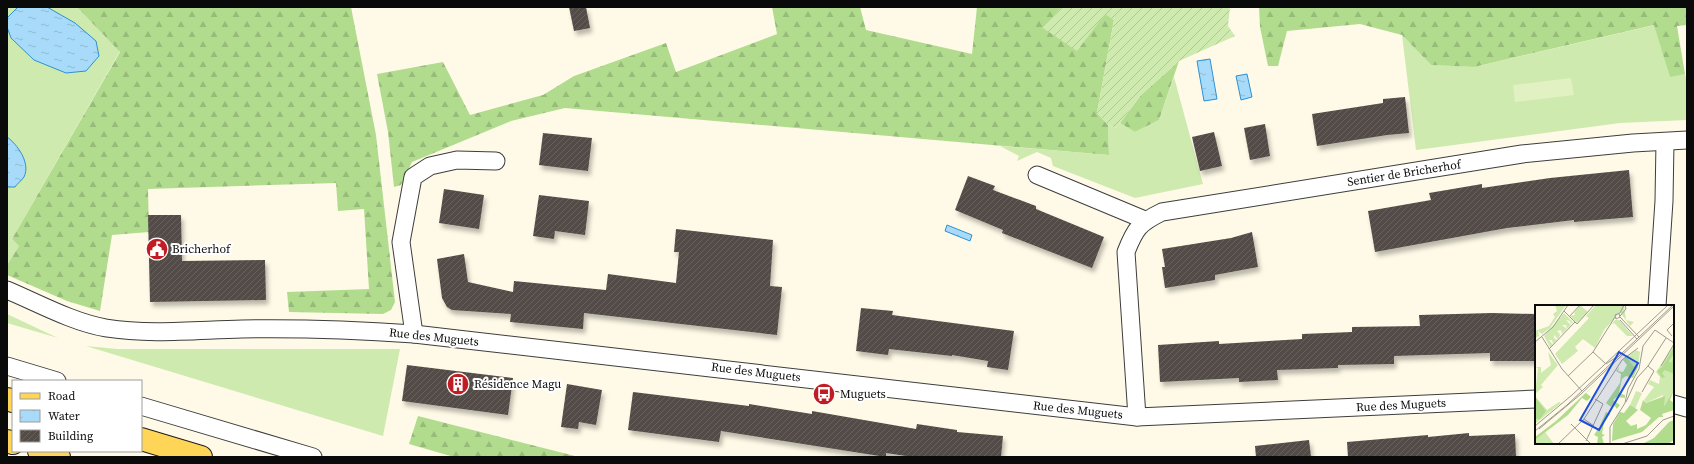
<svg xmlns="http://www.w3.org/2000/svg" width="1694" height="464" viewBox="0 0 1694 464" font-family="'Source Serif 4',serif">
  <defs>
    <pattern id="forest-firs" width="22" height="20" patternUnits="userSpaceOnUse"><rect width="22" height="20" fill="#b1dc8e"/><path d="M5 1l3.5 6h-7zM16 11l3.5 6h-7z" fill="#97bb79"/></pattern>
    <pattern id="garden-furrows" width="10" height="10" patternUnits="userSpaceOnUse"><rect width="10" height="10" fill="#ceeaaf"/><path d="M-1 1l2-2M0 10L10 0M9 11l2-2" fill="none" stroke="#b0c795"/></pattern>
    <pattern id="water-ripples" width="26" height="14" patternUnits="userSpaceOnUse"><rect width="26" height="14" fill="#a8dbf9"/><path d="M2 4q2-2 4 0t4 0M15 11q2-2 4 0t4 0" fill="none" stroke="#8fbbd4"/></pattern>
    <pattern id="building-hatch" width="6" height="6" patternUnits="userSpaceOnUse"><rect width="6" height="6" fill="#534b46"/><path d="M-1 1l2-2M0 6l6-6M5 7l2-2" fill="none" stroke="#67605c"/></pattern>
    <filter id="shadow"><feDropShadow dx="2.5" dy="4.5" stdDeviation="2" flood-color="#0004"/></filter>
  </defs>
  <rect width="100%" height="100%" fill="#fffae7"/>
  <g fill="#ceeaaf">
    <polygon points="7,7 77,7 120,51 12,239 19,246 7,265"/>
    <polygon points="1655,25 1670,76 1685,74 1687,83 1687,120 1620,123 1416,150 1402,35 1431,65 1474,67"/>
    <polygon points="1174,77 1203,184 1135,198 1053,166 1051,158 1037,152 1017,161 1019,156 1000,146 1109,155 1108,125 1116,128 1120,123 1135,132 1159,120"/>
    <polygon points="7,314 58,338 7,323"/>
    <polygon points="86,346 117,349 400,349 383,436"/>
  </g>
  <g fill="url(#forest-firs)">
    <polygon points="77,7 351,7 376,135 395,302 391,310 383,314 289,312 287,292 369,289 364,209 338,211 336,183 148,189 149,232 112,235 100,311 67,301 7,275 7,265 19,246 12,239 120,52"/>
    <polygon points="772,7 860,7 866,30 972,54 977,7 1062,7 1043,28 1105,13 1114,20 1097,113 1108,125 1109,155 565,108 511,121 412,162 401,185 394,187 388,132 377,74 443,62 470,115 543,95 574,76 666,43 676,72 777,34"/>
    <polygon points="1259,7 1687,7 1687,25 1677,26 1685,74 1670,77 1654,25 1474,67 1431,65 1402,35 1360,24 1287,31 1278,66 1268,66 1260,27"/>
    <polygon points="1179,61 1159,120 1135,132 1120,123 1141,95"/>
    <polygon points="418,416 579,457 454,457 409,444"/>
  </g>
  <polygon fill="url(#garden-furrows)" points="1062,7 1230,7 1228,26 1235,36 1179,61 1141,95 1116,128 1108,125 1097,113 1114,20 1105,14 1077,51 1043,28"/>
  <polygon fill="#e1f1c1" points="1571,78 1574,95 1515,102 1513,85"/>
  <g fill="url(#water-ripples)" stroke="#2c91d4">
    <polygon points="18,7 47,7 75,23 96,41 99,56 86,71 66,73 34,60 11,38 7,27 7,18"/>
    <polygon points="1210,59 1217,99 1204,101 1197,61"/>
    <polygon points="1247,74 1252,97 1241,100 1236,76"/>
    <path d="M7,137C17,144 31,163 24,177C22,180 17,184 15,187H7Z"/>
    <polygon points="947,225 972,235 970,241 945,231"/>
  </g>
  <g fill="url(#building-hatch)" filter="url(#shadow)">
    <polygon points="569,7 586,7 590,28 574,31"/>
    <polygon points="1405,97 1409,133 1387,135 1317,146 1312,114 1383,103 1383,99"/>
    <polygon points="1265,124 1270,156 1250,160 1244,128"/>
    <polygon points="1214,132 1222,166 1200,171 1192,137"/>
    <polygon points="543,133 592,138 588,171 539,165"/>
    <polygon points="1629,170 1633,217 1574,222 1574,220 1507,228 1375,252 1368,211 1431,200 1429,193 1482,184 1482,188 1550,178"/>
    <polygon points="968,176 995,186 993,190 1036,206 1036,209 1104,237 1092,268 1002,233 1003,230 955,210"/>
    <polygon points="444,189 484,195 479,229 439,223"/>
    <polygon points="539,195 589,201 585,235 555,231 554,239 533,236"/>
    <polygon points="148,215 181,215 182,261 265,260 266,300 150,302"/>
    <polygon points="676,229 773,240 770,286 782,287 777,335 584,313 583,329 510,322 511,314 452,310 447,307 442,298 437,259 464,254 468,282 513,292 514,281 606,290 608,274 676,283 679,252 674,252"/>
    <polygon points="1252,232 1258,267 1215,275 1215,280 1165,288 1162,267 1165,267 1162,249 1231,238"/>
    <polygon points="861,308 893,311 892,315 1014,331 1008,370 987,367 988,361 952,355 952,356 889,349 888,355 856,351"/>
    <polygon points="1492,313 1536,314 1536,361 1490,361 1490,353 1394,356 1394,364 1338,365 1338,368 1277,370 1278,380 1239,382 1239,378 1160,382 1158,345 1219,341 1219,344 1302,339 1302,334 1352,332 1352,327 1420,326 1419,315"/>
    <polygon points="407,365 513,378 508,415 402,401"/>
    <polygon points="567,384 602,390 596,425 579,422 578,429 561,427"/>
    <polygon points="633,392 749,406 749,404 812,414 812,411 916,429 917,424 957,430 957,432 1003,436 1001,457 913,457 886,453 886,457 721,431 719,442 628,430"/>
    <polygon points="1469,433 1469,436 1515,434 1516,457 1348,457 1347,442 1428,435 1428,437"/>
    <polygon points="1309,440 1311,457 1256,457 1255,446"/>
  </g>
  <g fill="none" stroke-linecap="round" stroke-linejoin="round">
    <g stroke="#3d3d3d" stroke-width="19">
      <g id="minor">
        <polyline points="1037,175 1145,220"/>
        <path d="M7,290C38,303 72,322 106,328C150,335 197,330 242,329C299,328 357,330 414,334L1137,417L1536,399"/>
        <polyline points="1657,306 1664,201 1665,142"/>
        <polyline points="414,334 401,242 413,177 430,166 457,160 496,161"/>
        <polyline points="7,366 57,381"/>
        <polyline points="1673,404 1687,408"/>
        <polyline points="141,406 313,457"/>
        <path d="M1137,417L1126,252C1135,229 1139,223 1162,212L1522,154L1633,143L1687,140"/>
      </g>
    </g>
    <g stroke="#1b1b1b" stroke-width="24">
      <g id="primary">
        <polyline points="7,399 13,401"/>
        <polyline points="141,439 201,457"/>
        <polyline points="7,441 13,443"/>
        <polyline points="39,451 59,457"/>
      </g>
    </g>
    <use href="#minor" stroke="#fff" stroke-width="17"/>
    <use href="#primary" stroke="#ffd557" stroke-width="22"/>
  </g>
  <defs>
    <g id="civic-disc" transform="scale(1.15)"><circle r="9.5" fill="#c01c24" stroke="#fff"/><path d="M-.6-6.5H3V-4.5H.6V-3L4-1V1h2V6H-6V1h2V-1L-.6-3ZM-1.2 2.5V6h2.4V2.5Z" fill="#fff"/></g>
    <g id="building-disc" transform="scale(1.15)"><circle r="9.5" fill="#c01c24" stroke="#fff"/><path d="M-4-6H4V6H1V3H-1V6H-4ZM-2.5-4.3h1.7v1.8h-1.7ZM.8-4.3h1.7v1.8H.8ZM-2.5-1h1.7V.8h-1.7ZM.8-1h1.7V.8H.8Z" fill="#fff"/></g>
    <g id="bus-disc" transform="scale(1.15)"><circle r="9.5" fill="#c01c24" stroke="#fff"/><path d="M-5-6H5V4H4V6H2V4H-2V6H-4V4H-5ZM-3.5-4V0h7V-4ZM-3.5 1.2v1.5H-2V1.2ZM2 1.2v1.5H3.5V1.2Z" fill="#fff"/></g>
  </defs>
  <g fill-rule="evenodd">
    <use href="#civic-disc" x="157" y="249"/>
    <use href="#building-disc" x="458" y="384"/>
    <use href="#bus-disc" x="824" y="394"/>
  </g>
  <g text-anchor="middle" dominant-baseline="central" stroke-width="4" stroke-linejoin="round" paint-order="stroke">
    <g font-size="12" fill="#0a0a0a" stroke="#fff">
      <text transform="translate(1404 173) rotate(-9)">Sentier de Bricherhof</text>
      <text transform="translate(434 337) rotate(6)">Rue des Muguets</text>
      <text transform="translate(756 372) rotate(7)">Rue des Muguets</text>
      <text transform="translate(1401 405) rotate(-3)">Rue des Muguets</text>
      <text transform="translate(1078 410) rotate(6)">Rue des Muguets</text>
    </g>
    <g font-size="12" fill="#0a0a0a" stroke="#fff" text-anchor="start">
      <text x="172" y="249">Bricherhof</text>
      <text x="474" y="384">Résidence Magu</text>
      <text x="840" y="394">Muguets</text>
    </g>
  </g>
  <g transform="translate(1535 305)">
    <rect width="139" height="139" fill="#fffae7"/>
    <path d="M20,0H31L15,23L7,29L3,26L4,31L0,33V26L14,21L20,12L18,9L22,6ZM45,0L53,7L42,18L35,11L40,10L39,8ZM61,0H89L91,15L99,17L95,21L85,7L69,25L60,43L48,34L40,42L43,46L27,59L20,49L54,13L51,11ZM29,8L38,17L36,19L35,16L31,15L36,20L32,24L31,20H27L32,24L27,29L26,25L22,26L26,30L24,29L25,30L23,34L19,30V33L22,35L18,39L17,35H14L18,40L15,42L9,31ZM80,15H84L98,31H92L79,18L76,20ZM139,40V85L129,101L128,90L111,98L109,95L119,82L113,79L115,75L124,79L125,72L121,67ZM101,45L105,47L103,62H98L92,52ZM13,47L23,60L6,80L8,82L0,89L3,63L0,62H6V68L16,60ZM101,86L107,88L100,104L95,100ZM0,91L12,105L24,97L26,98L0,119ZM10,127L19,139H0V135Z" fill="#ceeaaf"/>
    <path d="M139,42V49L134,56L135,58L139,54V69L130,65L127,68L130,72L127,73L122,66L127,62ZM92,52L98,61L103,62L98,73L91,71L87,74L84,88L90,90V93L82,92L78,95L85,100L82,104L78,99L76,102L71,98L85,78L86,69L81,66L84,62L83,66L88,67L92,60L88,55ZM76,64L51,88L56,92L52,96L47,93L33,110L0,135V132L21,116ZM139,85L135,95L139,98V105L127,109L128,112H124L107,127L77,136L78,119L85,107L89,108L95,100L103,105L91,116L96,121L102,119V124L111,120L116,113L105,105L108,95L111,98L130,91L129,101ZM0,92L11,106L5,114H0ZM71,107L75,109L69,117L67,129L70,130L67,132L69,139H62L63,132L59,130L63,124L61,123H64ZM139,115V135L133,139H107L119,133L134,117Z" fill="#b1dc8e"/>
    <path fill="none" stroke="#9d9a8f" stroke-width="1" d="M29,6L42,19L59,0M84,9L85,12L81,14L80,10L85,8L89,0M85,11L91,4L90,0M34,12L45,0M85,12L104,32M85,15L102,34M137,31L132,25L139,18M7,32L27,64L47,86M0,37L18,22L33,0M14,44L40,17M58,47L71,59L80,53M126,61L139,39M33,71L58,47L80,12M107,87L119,66L113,61M91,97L102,73L113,61L131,33M49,114L59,121M36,119L56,139M0,121L37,90L133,0M4,124L46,89L139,1M0,126L32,100L138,0M51,136L68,99L60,94M23,139L49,114L87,55L103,43M75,139V122L90,98L93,84L104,64L108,41L120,25L139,38M87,139L112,131L128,115L139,111"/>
    <path fill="#1d4ed8" fill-opacity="0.15" stroke="#1d4ed8" stroke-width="2" d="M84,47L103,58L64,125L45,115Z"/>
    <rect width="139" height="139" fill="none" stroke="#0a0a0a" stroke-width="2"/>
  </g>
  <rect width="1694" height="464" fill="none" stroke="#0a0a0a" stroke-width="16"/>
  <rect x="12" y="380" width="130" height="72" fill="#ffffff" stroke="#9d9d9d"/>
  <rect x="20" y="393" width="20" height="6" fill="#ffd557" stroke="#9d9d9d"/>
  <text x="48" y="400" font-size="12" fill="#0a0a0a">Road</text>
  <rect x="20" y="410" width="20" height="12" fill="url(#water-ripples)" stroke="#9d9d9d"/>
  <text x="48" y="420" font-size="12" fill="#0a0a0a">Water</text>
  <rect x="20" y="430" width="20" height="12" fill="url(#building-hatch)" stroke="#9d9d9d"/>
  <text x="48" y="440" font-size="12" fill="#0a0a0a">Building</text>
</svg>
